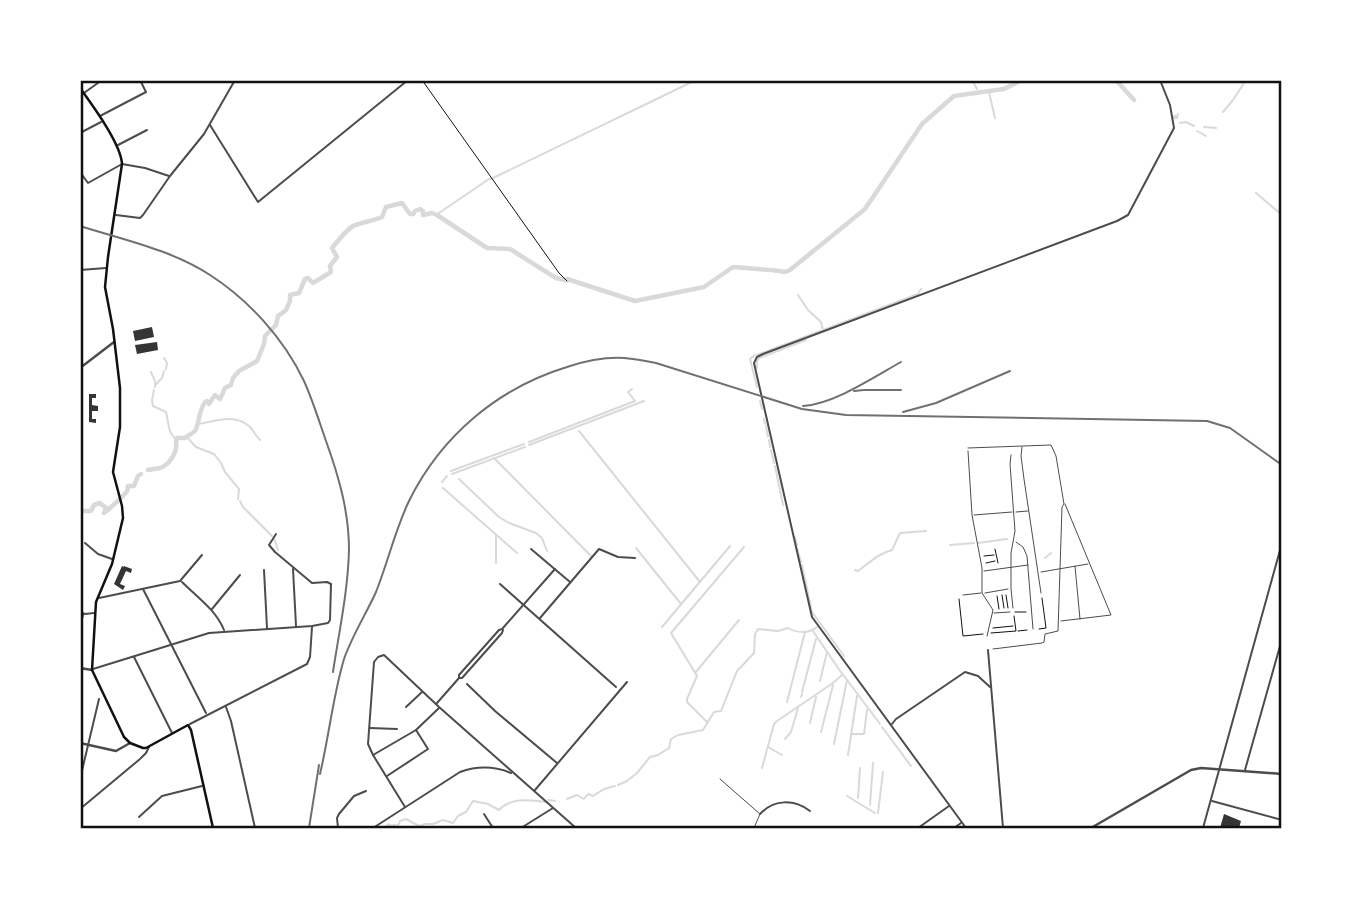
<svg xmlns="http://www.w3.org/2000/svg" width="1362" height="909" viewBox="0 0 1362 909" font-family="Lato,sans-serif">
  <rect width="100%" height="100%" fill="#fff"/>
  <g fill="none" stroke-linecap="round" stroke-linejoin="round">
    <g stroke="#d9d9d9" stroke-width="2">
      <polyline points="972,80 977,89"/>
      <polyline points="989,92 995,118"/>
      <polyline points="1223,112 1233,100 1246,80"/>
      <polyline points="1177,118 1178,114"/>
      <polyline points="1180,123 1186,122 1194,126"/>
      <polyline points="1204,127 1216,128"/>
      <polyline points="1197,131 1206,136"/>
      <polyline points="493,178 696,80"/>
      <polyline points="1256,193 1282,215"/>
      <polyline points="436,215 489,179 492,179"/>
      <polyline points="798,295 808,310 821,322 823,330"/>
      <polyline points="755,355 750,359 757,387"/>
      <polyline points="757,355 918,294 921,289"/>
      <polyline points="164,358 167,363 166,369"/>
      <polyline points="757,368 757,361 759,358 806,340"/>
      <polyline points="151,372 155,381 155,387"/>
      <polyline points="155,385 162,378 164,371"/>
      <path d="M154,390L152,400L153,406L166,412C169,421 167,433 176,439"/>
      <polyline points="760,401 762,409"/>
      <polyline points="764,419 765,424"/>
      <path d="M198,424C214,422 233,413 249,426C253,430 256,436 260,440"/>
      <polyline points="766,426 768,437"/>
      <polyline points="579,431 700,582"/>
      <polyline points="186,436 196,447 214,454 221,463 225,472 239,489 238,499"/>
      <polyline points="769,440 770,447"/>
      <polyline points="529,442 635,401 628,392 632,389"/>
      <polyline points="529,445 644,401"/>
      <polyline points="771,450 774,463"/>
      <polyline points="494,458 591,556"/>
      <polyline points="775,466 783,505"/>
      <polyline points="451,471 524,444"/>
      <polyline points="452,474 525,447"/>
      <polyline points="459,479 499,517 509,523 536,533 542,538 547,551"/>
      <polyline points="442,482 447,476"/>
      <polyline points="443,488 517,553"/>
      <polyline points="240,501 243,507 272,536"/>
      <polyline points="795,537 797,545"/>
      <polyline points="274,538 278,550"/>
      <polyline points="978,543 1007,539"/>
      <polyline points="950,545 974,543"/>
      <polyline points="636,548 681,604"/>
      <polyline points="797,548 801,562"/>
      <polyline points="1045,558 1051,553"/>
      <polyline points="496,563 496,536"/>
      <polyline points="802,565 812,612 844,656"/>
      <path d="M855,570L858,571C869,563 879,553 892,550L900,533L926,531"/>
      <polyline points="662,627 730,546"/>
      <polyline points="813,631 838,668 880,724"/>
      <polyline points="695,673 739,620"/>
      <polyline points="820,681 827,652"/>
      <polyline points="802,692 816,639"/>
      <polyline points="801,697 802,694"/>
      <polyline points="787,702 805,632"/>
      <polyline points="707,722 687,702 687,699 697,676 671,633 744,547"/>
      <polyline points="810,723 816,697"/>
      <polyline points="882,727 911,766"/>
      <polyline points="821,732 833,685"/>
      <polyline points="852,734 864,734 867,710"/>
      <polyline points="785,739 791,732 798,708"/>
      <polyline points="834,744 847,680"/>
      <polyline points="768,747 782,755"/>
      <polyline points="848,755 857,696"/>
      <polyline points="762,768 774,724 777,721 833,683 842,675"/>
      <path d="M618,785L627,781L637,773L650,757L658,755L669,748L671,739L678,735L703,730L714,712L721,711L737,671L754,653L755,634L758,629L778,631L788,628C797,633 808,634 817,627"/>
      <polyline points="847,796 875,813"/>
      <polyline points="858,798 860,768"/>
      <polyline points="567,799 577,795 584,799 588,794 593,796 604,789 615,786"/>
      <polyline points="548,800 555,801"/>
      <polyline points="870,805 873,763"/>
      <polyline points="878,813 883,772"/>
      <path d="M384,828L389,824L391,826L394,825L396,826L399,824L400,821L406,819L419,826L425,824H433L443,820L453,823L458,816L466,812L473,801L488,804L499,810C511,797 529,800 546,802"/>
    </g>
    <g stroke="#d9d9d9" stroke-width="4.5">
      <polyline points="1116,80 1134,100"/>
      <polyline points="1175,117 1176,117"/>
      <polyline points="772,270 785,272 790,270 865,209 922,124 954,96 1004,89 1022,80"/>
      <polyline points="567,279 635,301 704,287 733,267 769,270"/>
      <path d="M148,470C152,469 156,469 160,468C171,464 178,451 176,440L177,438H185C188,435 192,434 195,431C198,428 199,410 205,402L207,401L209,404L215,395L220,399L225,388L231,385L233,378L239,371L257,361L264,344L265,336L276,325L278,316L286,310L290,301V295L299,293L305,279L308,278L313,283L331,272L330,266L337,257L332,248C338,241 345,231 353,226C362,222 373,221 382,217L386,207L402,203L410,214H413L415,211L420,209L423,211V215L432,213L437,215L487,248L510,249L556,278L565,280"/>
      <path d="M80,511H91L94,505L100,503L106,508L104,513C107,511 126,494 127,491C128,490 127,488 128,486H134L138,476L141,474"/>
    </g>
  </g>
  <g fill="#353535">
    <polygon points="152,327 154,337 135,341 133,331"/>
    <polygon points="157,342 158,350 137,354 135,345"/>
    <polygon points="89,394 96,394 96,398 92,398 92,405 98,406 98,411 92,411 92,419 96,419 96,423 89,422"/>
    <polygon points="122,566 124,567 124,566 132,569 131,573 126,571 120,584 125,586 123,590 114,584"/>
    <polygon points="1224,814 1241,821 1239,828 1220,828"/>
  </g>
  <g fill="none" stroke-linecap="round" stroke-linejoin="round">
    <g stroke="#111" stroke-width="1">
      <polyline points="422,80 559,273 567,281"/>
      <polyline points="995,549 998,563"/>
      <polyline points="984,556 994,555"/>
      <polyline points="986,563 995,561"/>
      <polyline points="1002,595 1004,608"/>
      <polyline points="1006,595 1008,608"/>
      <polyline points="997,596 999,609"/>
      <polyline points="959,599 963,636 983,634"/>
      <polyline points="1015,612 1026,612"/>
      <polyline points="993,628 1013,626"/>
      <polyline points="1039,629 1046,628 1042,598"/>
      <polyline points="1018,631 1027,630"/>
      <polyline points="991,633 1016,631 1014,616"/>
    </g>
    <g stroke="#4c4c4c" stroke-width="1">
      <polyline points="1022,447 1021,456 1024,479 1041,593"/>
      <polyline points="968,448 1051,445 1056,456 1064,504 1062,507 1058,631 1045,634 1044,642 1042,643 993,649"/>
      <polyline points="968,451 972,515 982,568 982,593 993,610 987,636"/>
      <polyline points="1011,455 1010,464 1015,531 1011,553 1011,589 1013,608"/>
      <polyline points="1016,512 1028,511"/>
      <polyline points="974,515 1012,512"/>
      <polyline points="1016,542 1023,547 1027,556 1033,629"/>
      <polyline points="1075,566 1080,619"/>
      <polyline points="984,571 1028,565"/>
      <polyline points="1041,572 1088,564"/>
      <polyline points="985,593 1008,589"/>
      <polyline points="963,595 981,593"/>
      <polyline points="994,613 1010,612"/>
      <polyline points="1061,621 1111,615 1065,504"/>
      <polyline points="720,779 760,814 754,828"/>
    </g>
    <polyline stroke="#4c4c4c" stroke-width="2" points="80,809 140,759"/>
    <g stroke="#4c4c4c" stroke-width="2">
      <polyline points="80,92 84,93 102,80"/>
      <polyline points="100,116 146,92 140,80"/>
      <polyline points="210,125 258,202 408,80"/>
      <polyline points="80,133 101,122"/>
      <polyline points="118,145 147,130"/>
      <polyline points="80,172 88,183 122,164 145,168 169,176"/>
      <polyline points="116,215 140,218 143,215 170,176 204,134 235,80"/>
      <polyline points="80,270 106,268"/>
      <polyline points="85,543 98,554 112,559"/>
      <polyline points="531,549 570,582"/>
      <polyline points="293,569 296,626"/>
      <polyline points="264,570 267,628"/>
      <path d="M182,582C197,597 216,610 224,630"/>
      <polyline points="500,584 616,687"/>
      <polyline points="143,589 206,713"/>
      <polyline points="99,598 180,581 202,555"/>
      <polyline points="212,609 240,575"/>
      <polyline points="80,612 85,614 94,613"/>
      <polyline points="540,618 599,549 618,557 635,558"/>
      <polyline points="80,625 83,615"/>
      <polyline points="988,650 1003,828"/>
      <polyline points="134,657 172,733"/>
      <polyline points="93,669 209,633 312,626 328,623 330,620 331,584 327,582 312,583 275,552 269,545 276,534"/>
      <polyline points="459,678 459,675 499,630 502,629 555,569"/>
      <polyline points="467,684 495,711 557,763"/>
      <polyline points="437,703 459,678 462,678 502,633 503,630"/>
      <polyline points="226,707 231,721 255,828"/>
      <polyline points="406,707 422,692"/>
      <polyline points="190,724 307,664 310,657 312,627"/>
      <polyline points="892,724 896,719 965,672 978,676 990,687"/>
      <polyline points="370,728 397,729"/>
      <polyline points="373,755 416,730 439,708"/>
      <polyline points="141,758 146,753 149,747"/>
      <polyline points="1245,770 1282,639"/>
      <polyline points="387,776 428,749 416,730"/>
      <polyline points="80,779 99,699"/>
      <polyline points="535,790 627,682"/>
      <polyline points="1212,801 1282,820"/>
      <polyline points="405,807 373,755 368,744 374,662 378,657 384,655 439,707 576,828"/>
      <polyline points="484,814 493,828"/>
      <path d="M760,814C774,799 794,799 810,811"/>
      <polyline points="139,817 162,796 202,786"/>
      <polyline points="338,828 337,818 339,814 354,796 366,791"/>
      <path d="M373,828L460,772C477,766 494,766 511,773"/>
      <polyline points="521,828 553,808"/>
      <polyline points="918,828 949,806"/>
      <polyline points="954,828 961,823"/>
      <polyline points="966,828 812,617 754,363 757,357 763,354 1117,221 1128,215 1174,128 1170,105 1160,80"/>
      <polyline points="1203,828 1282,543"/>
    </g>
    <g stroke="#4c4c4c" stroke-width="2.5">
      <polyline points="80,368 114,342"/>
      <polyline points="80,668 92,670"/>
      <polyline points="80,743 116,751 130,743"/>
      <polyline points="1091,828 1191,770 1201,768 1282,774"/>
    </g>
    <path stroke="#111" stroke-width="2.5" d="M80,88C93,106 121,144 122,164L108,257L105,287L113,329L120,388V427L113,472L122,506L123,518L112,564L96,602L92,670L124,737L130,743L143,748H146L188,725L191,730L213,828"/>
    <g stroke="#707070" stroke-width="2">
      <path d="M80,226C124,240 172,250 210,275C249,300 284,339 304,381C313,401 319,421 326,441C339,477 349,512 349,550C348,591 339,632 333,672"/>
      <polyline points="854,391 864,390 901,390"/>
      <path d="M803,406C834,404 874,377 901,362"/>
      <polyline points="903,412 936,403 1010,371"/>
      <path d="M320,774C329,736 333,696 344,659C352,636 366,614 376,592C388,562 395,530 409,501C441,436 498,388 567,367C585,361 605,357 624,358C635,359 646,361 656,363L802,409L846,415L1207,421L1230,428L1282,465"/>
      <polyline points="309,828 319,765"/>
    </g>
  </g>
  <rect width="1362" height="909" fill="none" stroke="#ffffff" stroke-width="164"/>
  <rect x="82" y="82" width="1198" height="745" fill="none" stroke="#111" stroke-width="2.5"/>
</svg>
